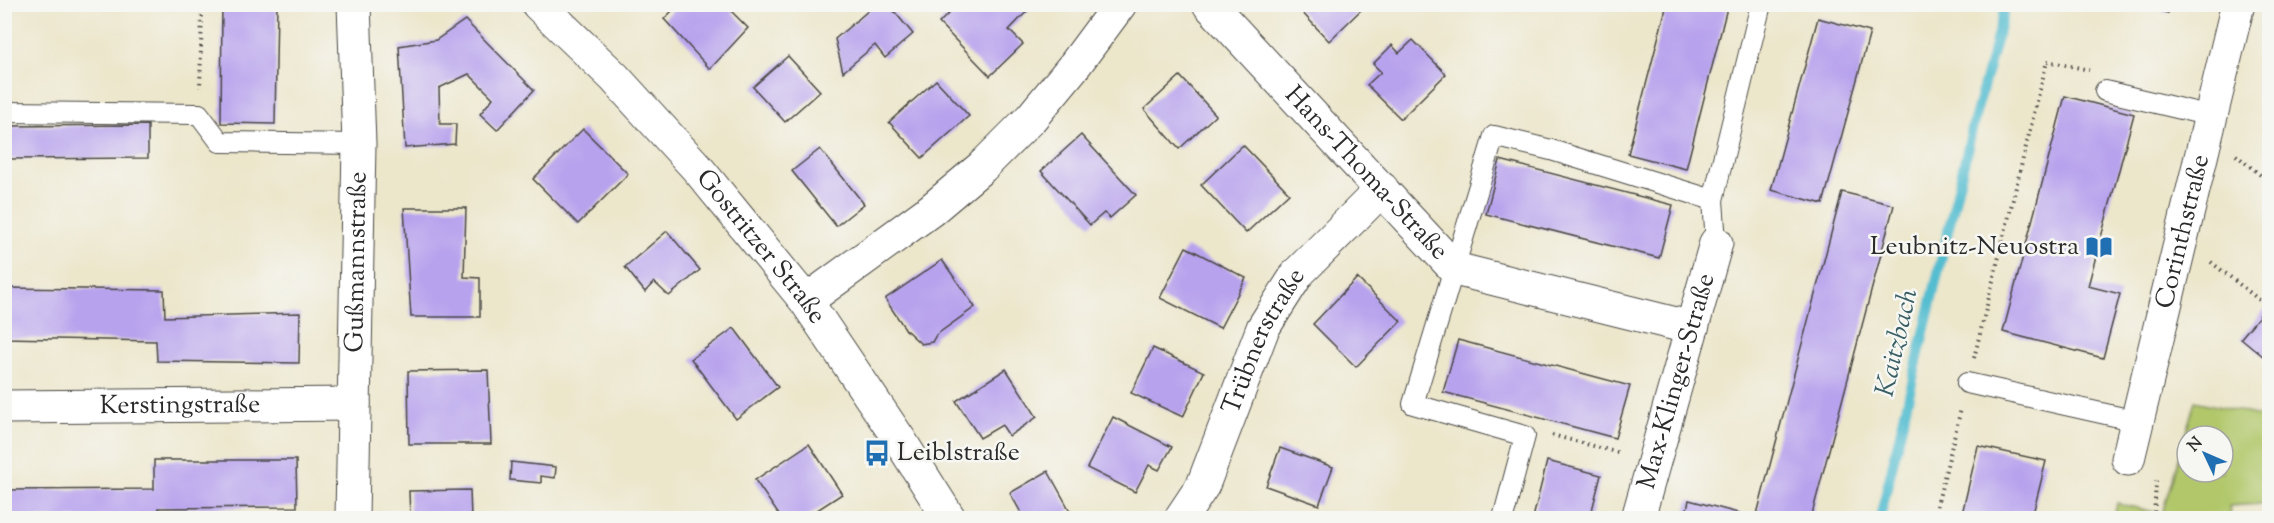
<svg xmlns="http://www.w3.org/2000/svg" width="2274" height="523" viewBox="0 0 2274 523" font-family="'Sorts Mill Goudy',serif">
  <rect width="100%" height="100%" fill="#f6f6f2"/>
  <filter id="ink" filterUnits="userSpaceOnUse"><feTurbulence type="fractalNoise" baseFrequency=".0167" numOctaves="2"/><feDisplacementMap in="SourceGraphic" scale="12" xChannelSelector="R" yChannelSelector="G"/><feConvolveMatrix kernelMatrix="1 2 1 2 8 2 1 2 1" color-interpolation-filters="sRGB"/></filter>
  <filter id="wash" filterUnits="userSpaceOnUse"><feTurbulence type="fractalNoise" baseFrequency=".008" numOctaves="4" result="noise"/><feDisplacementMap in="SourceGraphic" scale="24" xChannelSelector="R" yChannelSelector="G"/><feGaussianBlur stdDeviation="1.35" result="paint"/><feColorMatrix in="noise" values="0 0 0 0 0 0 0 0 0 0 0 0 0 0 0 0 0 1.4 0 .05"/><feComposite in="paint" operator="in"/></filter>
  <g filter="url(#wash)">
    <rect width="100%" height="100%" fill="#ece6cb"/>
    <path fill="#b1c76b" stroke="#6e794b" stroke-width="1.5" fill-rule="evenodd" d="M2195,401L2269,418V499L2261,504L2229,506L2231,518H2114L2117,503L2162,514ZM2187,436H2223V472H2187Z"/>
    <g fill="none" stroke-linecap="round" stroke-linejoin="round">
      <polyline stroke="#54bdd0" stroke-width="10" points="1880,518 1975,117 2006,4"/>
    </g>
    <g id="blocks">
      <g fill="#b7a2ed">
        <polygon points="222,4 277,4 275,124 221,123"/>
        <polygon points="679,4 738,4 732,12 748,28 710,69 664,19"/>
        <polygon points="876,4 888,4 913,34 885,58 875,45 843,72 835,39"/>
        <polygon points="958,4 1034,4 1009,30 1023,44 990,76 939,23"/>
        <polygon points="1300,4 1360,4 1363,8 1329,41 1297,7"/>
        <polygon points="1667,4 1728,4 1686,169 1628,154"/>
        <polygon points="2136,4 2171,4 2168,13"/>
        <polygon points="1818,18 1870,32 1823,204 1771,190"/>
        <polygon points="465,20 534,90 497,130 480,114 493,98 469,74 439,88 440,124 456,124 455,144 405,148 399,46 436,40"/>
        <polygon points="1413,40 1446,74 1401,119 1367,85 1381,72 1373,64 1392,45 1399,53"/>
        <polygon points="788,56 820,91 785,122 753,87"/>
        <polygon points="1180,76 1216,115 1179,149 1144,109"/>
        <polygon points="936,80 969,116 922,158 889,122"/>
        <polygon points="2065,96 2134,114 2088,286 2120,294 2103,358 2003,332"/>
        <polygon points="148,125 148,158 4,159 4,126"/>
        <polygon points="583,129 628,174 578,224 533,179"/>
        <polygon points="1081,135 1136,195 1110,218 1104,213 1090,225 1041,171"/>
        <polygon points="1243,145 1289,193 1246,233 1201,185"/>
        <polygon points="820,149 864,204 836,226 792,171"/>
        <polygon points="1500,160 1673,205 1659,258 1486,214"/>
        <polygon points="1842,192 1894,205 1811,518 1756,518"/>
        <polygon points="404,208 466,208 464,277 480,278 480,317 411,317"/>
        <polygon points="667,231 700,270 669,296 654,282 645,292 625,267"/>
        <polygon points="1186,247 1246,278 1220,328 1160,298"/>
        <polygon points="942,260 975,307 936,335 932,342 921,344 906,330 885,299"/>
        <polygon points="1357,278 1401,321 1356,367 1313,324"/>
        <polygon points="4,288 164,290 165,317 300,313 299,363 157,361 156,341 4,338"/>
        <polygon points="2270,303 2270,362 2241,338"/>
        <polygon points="734,328 778,387 736,419 691,359"/>
        <polygon points="1458,340 1630,386 1615,438 1443,392"/>
        <polygon points="1153,348 1204,372 1183,417 1131,393"/>
        <polygon points="1006,369 1037,417 1009,436 1002,425 980,438 956,401"/>
        <polygon points="488,370 491,444 409,444 408,371"/>
        <polygon points="1113,417 1172,447 1159,470 1149,465 1135,492 1087,468"/>
        <polygon points="809,444 842,494 805,518 781,518 755,480"/>
        <polygon points="1978,446 2046,461 2032,518 1961,518"/>
        <polygon points="1280,448 1333,467 1319,505 1266,486"/>
        <polygon points="154,460 296,460 297,507 158,508 158,518 4,518 4,490 154,489"/>
        <polygon points="1547,461 1601,475 1590,518 1533,518"/>
        <polygon points="511,462 556,467 555,478 541,476 541,483 510,480"/>
        <polygon points="1048,471 1070,511 1056,518 1024,518 1010,493"/>
        <polygon points="470,490 471,518 410,518 409,491"/>
        <polygon points="1689,500 1742,514 1741,518 1685,518"/>
      </g>
    </g>
  </g>
  <g filter="url(#ink)">
    <use href="#blocks" fill-opacity="0" stroke="#484743" stroke-width="1.5"/>
    <g fill="none" stroke-linecap="round" stroke-linejoin="round">
      <g stroke="#484743" stroke-width="22">
        <g id="service">
          <polyline points="2105,91 2211,116"/>
          <polyline points="4,112 199,114 220,142 359,144"/>
          <polyline points="1713,200 1761,4"/>
          <polyline points="1967,383 2137,421"/>
          <polyline points="1503,518 1525,436 1413,404 1494,136 1551,150 1713,200 1716,243"/>
        </g>
      </g>
      <g stroke="#484743" stroke-width="35">
        <g id="minor">
          <path id="s1" d="M538,4L614,77L698,169L806,301L899,439L949,518"/>
          <path id="s2" d="M1209,4L1455,269L1692,328"/>
          <polyline points="806,301 931,210 982,167 1031,118 1074,66 1120,4"/>
          <path id="s3" d="M4,407L354,404"/>
          <path id="s4" d="M2128,459L2238,4"/>
          <path id="s5" d="M352,518L359,144L354,4"/>
          <path id="s6" d="M1181,518L1203,485L1263,328L1298,273L1382,189"/>
          <path id="s7" d="M1638,518L1716,243"/>
        </g>
      </g>
      <g stroke="#484743" stroke-width="4" stroke-dasharray="1.5 4.5" stroke-linecap="butt">
        <polyline points="41,4 202,9 200,88"/>
        <polyline points="2236,155 2270,183"/>
        <polyline points="2211,262 2267,306"/>
        <polyline points="1974,358 2047,61 2089,70"/>
        <polyline points="1552,435 1620,453"/>
        <polyline points="1934,518 1961,409"/>
        <polyline points="2154,518 2156,480"/>
      </g>
      <use href="#service" stroke="#fff" stroke-width="20"/>
      <use href="#minor" stroke="#fff" stroke-width="33"/>
    </g>
  </g>
  <defs>
    <g id="library-bare" transform="scale(2.07)"><path d="M-6-4Q-3-5.5-.7-3.5V5Q-3 3-6 4ZM6-4Q3-5.5 .7-3.5V5Q3 3 6 4Z" fill="#1f6fb2" stroke="#f6f6f2" stroke-width="2.5" paint-order="stroke"/></g>
    <g id="bus-bare" transform="scale(2.07)"><path d="M-5-6H5V4H4V6H2V4H-2V6H-4V4H-5ZM-3.5-4V0h7V-4ZM-3.5 1.2v1.5H-2V1.2ZM2 1.2v1.5H3.5V1.2Z" fill="#1f6fb2" stroke="#f6f6f2" stroke-width="2.5" paint-order="stroke"/></g>
  </defs>
  <g fill-rule="evenodd">
    <use href="#library-bare" x="2099" y="247"/>
    <use href="#bus-bare" x="877" y="453"/>
  </g>
  <g text-anchor="middle" dominant-baseline="central" stroke-width="5" stroke-linejoin="round" paint-order="stroke">
    <g font-size="26" fill="#2b2b2b" stroke="#f6f6f2">
      <text stroke="none"><textPath href="#s2" startOffset="231">Hans-Thoma-Straße</textPath></text>
      <text stroke="none"><textPath href="#s4" startOffset="234">Corinthstraße</textPath></text>
      <text stroke="none"><textPath href="#s1" startOffset="330">Gostritzer Straße</textPath></text>
      <text stroke="none"><textPath href="#s5" startOffset="256">Gußmannstraße</textPath></text>
      <text stroke="none"><textPath href="#s6" startOffset="196">Trübnerstraße</textPath></text>
      <text stroke="none"><textPath href="#s7" startOffset="142">Max-Klinger-Straße</textPath></text>
      <text stroke="none"><textPath href="#s3" startOffset="176">Kerstingstraße</textPath></text>
    </g>
    <g font-size="26" fill="#2b2b2b" stroke="#f6f6f2" text-anchor="end">
      <text x="2079" y="247">Leubnitz-Neuostra</text>
      <text x="897" y="453" text-anchor="start">Leiblstraße</text>
    </g>
    <g font-size="27" font-style="italic" fill="#395e65" stroke="#f6f6f2">
      <text transform="translate(1898 343) rotate(-77)">Kaitzbach</text>
    </g>
  </g>
  <rect width="2274" height="523" fill="none" stroke="#f6f6f2" stroke-width="24"/>
  <g transform="translate(2205 454) rotate(314)"><circle r="28" fill="#f6f6f2" stroke="#a5a5a2" stroke-width="1.5"/>
  <path d="M0-4.5L10 22L0 15L-10 22Z" fill="#1f6fb2"/>
  <text y="-9" font-size="16" font-weight="bold" text-anchor="middle" fill="#2b2b2b">N</text>
  </g>
</svg>
